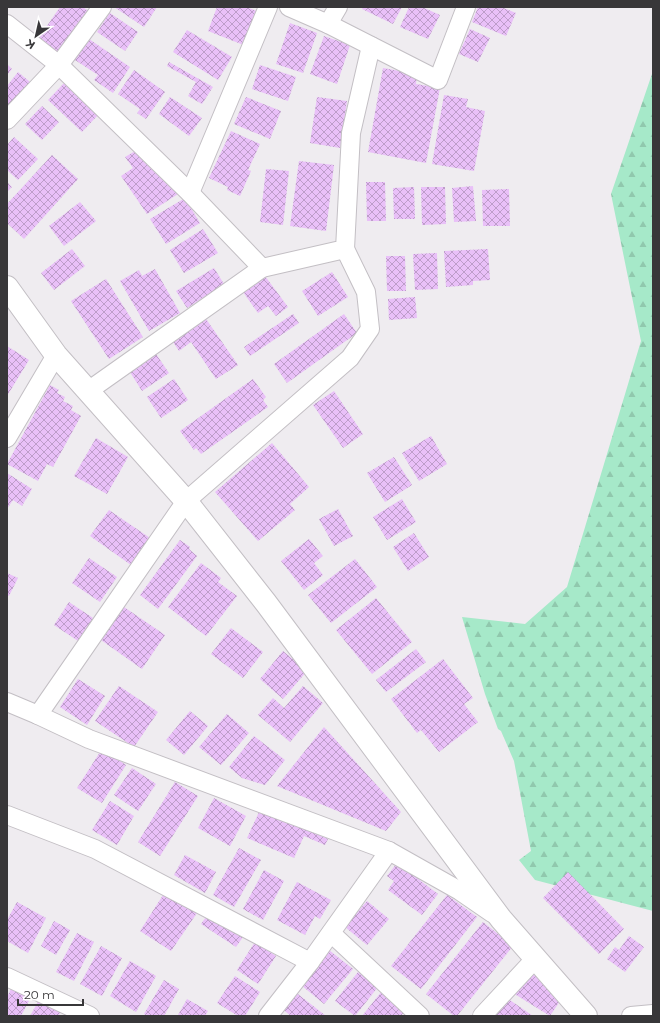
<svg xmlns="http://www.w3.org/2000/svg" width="660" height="1023" viewBox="0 0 660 1023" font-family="Montserrat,sans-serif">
  <defs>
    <pattern id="forest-firs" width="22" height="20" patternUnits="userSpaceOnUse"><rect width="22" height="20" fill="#a6e9c9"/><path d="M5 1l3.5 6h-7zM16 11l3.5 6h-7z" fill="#90c8ad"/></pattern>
    <pattern id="building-cross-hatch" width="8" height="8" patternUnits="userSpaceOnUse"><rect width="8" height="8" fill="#e9c0f8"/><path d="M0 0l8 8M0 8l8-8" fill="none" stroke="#be9dca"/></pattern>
  </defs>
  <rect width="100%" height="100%" fill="#efecf0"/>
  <polygon fill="url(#forest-firs)" points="653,71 653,911 535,880 519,860 531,851 514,761 501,731 498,729 485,694 462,617 525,624 567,587 641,341 611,194"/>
  <g fill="url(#building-cross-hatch)">
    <polygon points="60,7 83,7 88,11 58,53 38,39"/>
    <polygon points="114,7 157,7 144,27"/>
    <polygon points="217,7 246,7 259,12 246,46 208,31"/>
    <polygon points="363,7 402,7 393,24 362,9"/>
    <polygon points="409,7 422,7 440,15 428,39 400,27"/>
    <polygon points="478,7 501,7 516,13 506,36 472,22"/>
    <polygon points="110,13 138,32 125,51 97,32"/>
    <polygon points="290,23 317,33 303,73 276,64"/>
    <polygon points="470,29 490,38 478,62 459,54"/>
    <polygon points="187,30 232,57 218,80 173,52"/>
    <polygon points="324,36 350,45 337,84 310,74"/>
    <polygon points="89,39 130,67 113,93 94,80 98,75 75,60"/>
    <polygon points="169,62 213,87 202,104 188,96 196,82 167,66"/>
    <polygon points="7,64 12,69 7,75"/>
    <polygon points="260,65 296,77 288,101 252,89"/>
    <polygon points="383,68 417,74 416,84 440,88 426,163 368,152"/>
    <polygon points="134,70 165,92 146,119 137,113 140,109 118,94"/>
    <polygon points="18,72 30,82 9,109 7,107 7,86"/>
    <polygon points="65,82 99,114 82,132 48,100"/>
    <polygon points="444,95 468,99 466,107 485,111 474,171 432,164"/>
    <polygon points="170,97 202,118 189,136 159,114"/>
    <polygon points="246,97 281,111 270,139 234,124"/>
    <polygon points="317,97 347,101 340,148 310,143"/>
    <polygon points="42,106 59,122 42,140 25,124"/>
    <polygon points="231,131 260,144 248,170 251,171 240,196 227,190 228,187 209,178"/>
    <polygon points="14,137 38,159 18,180 7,170 7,145"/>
    <polygon points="137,150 148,165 151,163 164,181 167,178 178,194 147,214 121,176 133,168 125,157"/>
    <polygon points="52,155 78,179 24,239 7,223 7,204"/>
    <polygon points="299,161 334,165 326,231 290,226"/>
    <polygon points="266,169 289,171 283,225 260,222"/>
    <polygon points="7,182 12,187 7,192"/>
    <polygon points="366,182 385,182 386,221 367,221"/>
    <polygon points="473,186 476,221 454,222 452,188"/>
    <polygon points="414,187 415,219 394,219 393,188"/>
    <polygon points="421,187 445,187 446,224 422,225"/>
    <polygon points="509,189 510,226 483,226 482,190"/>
    <polygon points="185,198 200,223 166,244 150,219"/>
    <polygon points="80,202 96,221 64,246 49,226"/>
    <polygon points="203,229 218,253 184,273 170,250"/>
    <polygon points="72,249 85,266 54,290 41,273"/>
    <polygon points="488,249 490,280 473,281 473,285 446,287 444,251"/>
    <polygon points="437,253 438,289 415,290 413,254"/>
    <polygon points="386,256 405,256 406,291 387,291"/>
    <polygon points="214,268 224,284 187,308 176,291"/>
    <polygon points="155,269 180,313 149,331 120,281 139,270 142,276"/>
    <polygon points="332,272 348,297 318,316 302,291"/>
    <polygon points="265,276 288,307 276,316 268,306 258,313 243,292"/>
    <polygon points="106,279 143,337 109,359 71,301"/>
    <polygon points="415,297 417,318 389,320 388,299"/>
    <polygon points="293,314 299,323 250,356 244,347"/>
    <polygon points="344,314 357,333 287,383 274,364"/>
    <polygon points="204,316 238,365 216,379 191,342 179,351 171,339"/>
    <polygon points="7,346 29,360 7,396"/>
    <polygon points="154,351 169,373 142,391 128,369"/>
    <polygon points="174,379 188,400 161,418 147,397"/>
    <polygon points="253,379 266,397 263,400 268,407 201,454 196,448 194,450 180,431"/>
    <polygon points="50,385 59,390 57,393 65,397 63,401 73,406 71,410 81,416 53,467 47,464 38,481 7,464"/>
    <polygon points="334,391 363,434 343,448 313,405"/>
    <polygon points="431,436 447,464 419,481 402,453"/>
    <polygon points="96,438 128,457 107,494 74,476"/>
    <polygon points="272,443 309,487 290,504 295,510 258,541 215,492"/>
    <polygon points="394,457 412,485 385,502 367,473"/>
    <polygon points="7,473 32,489 22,506 13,500 7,509"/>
    <polygon points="402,499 416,522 387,540 373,517"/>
    <polygon points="338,509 353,536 334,546 319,519"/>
    <polygon points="109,510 150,538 131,565 90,536"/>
    <polygon points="414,533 429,557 408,571 393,547"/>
    <polygon points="309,539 323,556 314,563 323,575 304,590 281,561"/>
    <polygon points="180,540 190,547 189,549 197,556 158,609 140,595"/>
    <polygon points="89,558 117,577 100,602 72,583"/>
    <polygon points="355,559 377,587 331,623 308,595"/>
    <polygon points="201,563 221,578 218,582 237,596 206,636 168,607"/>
    <polygon points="7,573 18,578 9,596 7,595"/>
    <polygon points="376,598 412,642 372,674 336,630"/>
    <polygon points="69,602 93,618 78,641 54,625"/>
    <polygon points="124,607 165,635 142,669 101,640"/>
    <polygon points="231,628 263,652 243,678 211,654"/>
    <polygon points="416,649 426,662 386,692 376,680"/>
    <polygon points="283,651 307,671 283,699 260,679"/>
    <polygon points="443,659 473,698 464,704 478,722 439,752 421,730 417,733 391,699"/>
    <polygon points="78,679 105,696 87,725 60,707"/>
    <polygon points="119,686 158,712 134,747 95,721"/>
    <polygon points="303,686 323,703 290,742 258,715 273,698 284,708"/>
    <polygon points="190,711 208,726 184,755 166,740"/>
    <polygon points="227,714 249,733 221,765 199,747"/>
    <polygon points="324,727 401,812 386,831 277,786"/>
    <polygon points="254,736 285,760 265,785 242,778 229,767"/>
    <polygon points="102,749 126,765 102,803 77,788"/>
    <polygon points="132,768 156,784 138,811 114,795"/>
    <polygon points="175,782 198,796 160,856 138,842"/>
    <polygon points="214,798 246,816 230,846 198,828"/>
    <polygon points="110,801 134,816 117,845 92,830"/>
    <polygon points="260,810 328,839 325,845 304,836 294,858 247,838"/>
    <polygon points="239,848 261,860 234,907 213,895"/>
    <polygon points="185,855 216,872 205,893 174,875"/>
    <polygon points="397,863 438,894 422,915 388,890 394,881 387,876"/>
    <polygon points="264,870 284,881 263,920 243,909"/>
    <polygon points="568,872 624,929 599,954 543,898"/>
    <polygon points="297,882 331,900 320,919 315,916 305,935 277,920"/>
    <polygon points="165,892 197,913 171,951 140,931"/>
    <polygon points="447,895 477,917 421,989 391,966"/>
    <polygon points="367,901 389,919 367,945 345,927"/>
    <polygon points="17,902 46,918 28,953 7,941 7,920"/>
    <polygon points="208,914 243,937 236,947 201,924"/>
    <polygon points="54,921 70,930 56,955 41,946"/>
    <polygon points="483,922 513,946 457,1016 454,1016 426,994"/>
    <polygon points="77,933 94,942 74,981 56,972"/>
    <polygon points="629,936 644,947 625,972 607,959 615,947 619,950"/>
    <polygon points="255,942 276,956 258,984 237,970"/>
    <polygon points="101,946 122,958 102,996 80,984"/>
    <polygon points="329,950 353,969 324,1004 301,985"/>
    <polygon points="130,961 156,976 136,1012 110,996"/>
    <polygon points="528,971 564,995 550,1016 513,993"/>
    <polygon points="358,972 378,987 355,1016 335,1001"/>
    <polygon points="235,976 260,992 245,1016 238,1016 217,1003"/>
    <polygon points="164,980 179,989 164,1016 147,1016 144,1014"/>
    <polygon points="12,987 31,997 21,1016 7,1016 7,997"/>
    <polygon points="294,991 326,1016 291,1016 281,1008"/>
    <polygon points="382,991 406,1010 401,1016 362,1016"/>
    <polygon points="507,998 533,1016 495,1016"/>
    <polygon points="187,999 208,1011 205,1016 178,1015"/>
    <polygon points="39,1000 61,1012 58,1016 30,1016"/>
  </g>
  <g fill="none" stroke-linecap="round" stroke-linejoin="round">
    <g stroke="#c3bfc4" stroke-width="20">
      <g id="street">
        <polyline points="289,7 328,24 438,80 466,7"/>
        <polyline points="7,24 59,65 190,193 262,268"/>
        <polyline points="328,24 338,7"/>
        <polyline points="7,120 59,65 102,7"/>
        <polyline points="190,193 268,7"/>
        <polyline points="88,391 262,268 345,249 351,133 371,46"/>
        <polyline points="7,438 56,355"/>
        <polyline points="7,702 38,715 89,739 389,851 460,891 492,913"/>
        <polyline points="38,715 186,501 350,358 370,329 366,292 345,249"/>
        <polyline points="7,815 95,849 310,962"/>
        <polyline points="331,933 420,1016"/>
        <polyline points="7,977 90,1016"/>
        <polyline points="268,1016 310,962 389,851"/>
        <polyline points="482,1016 535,959"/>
        <polyline points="631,1016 653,1014"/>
      </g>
    </g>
    <g stroke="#c3bfc4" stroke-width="24">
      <polyline id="secondary" points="7,287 56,355 186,501 266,603 501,919 586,1016"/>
    </g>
    <use href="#street" stroke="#fff" stroke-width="18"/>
    <use href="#secondary" stroke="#fff" stroke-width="22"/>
  </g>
  <rect width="660" height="1023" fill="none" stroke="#383739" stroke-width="16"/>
  <g transform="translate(36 36) rotate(214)" stroke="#ffffff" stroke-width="3" paint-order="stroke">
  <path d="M0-3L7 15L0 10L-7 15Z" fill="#383739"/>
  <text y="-6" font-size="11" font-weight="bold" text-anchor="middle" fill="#383739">K</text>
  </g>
  <path d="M18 999v6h65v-6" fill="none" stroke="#383739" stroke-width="2"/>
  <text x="24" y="999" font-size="12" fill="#383739" stroke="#ffffff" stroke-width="3" paint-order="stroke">20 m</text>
</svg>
